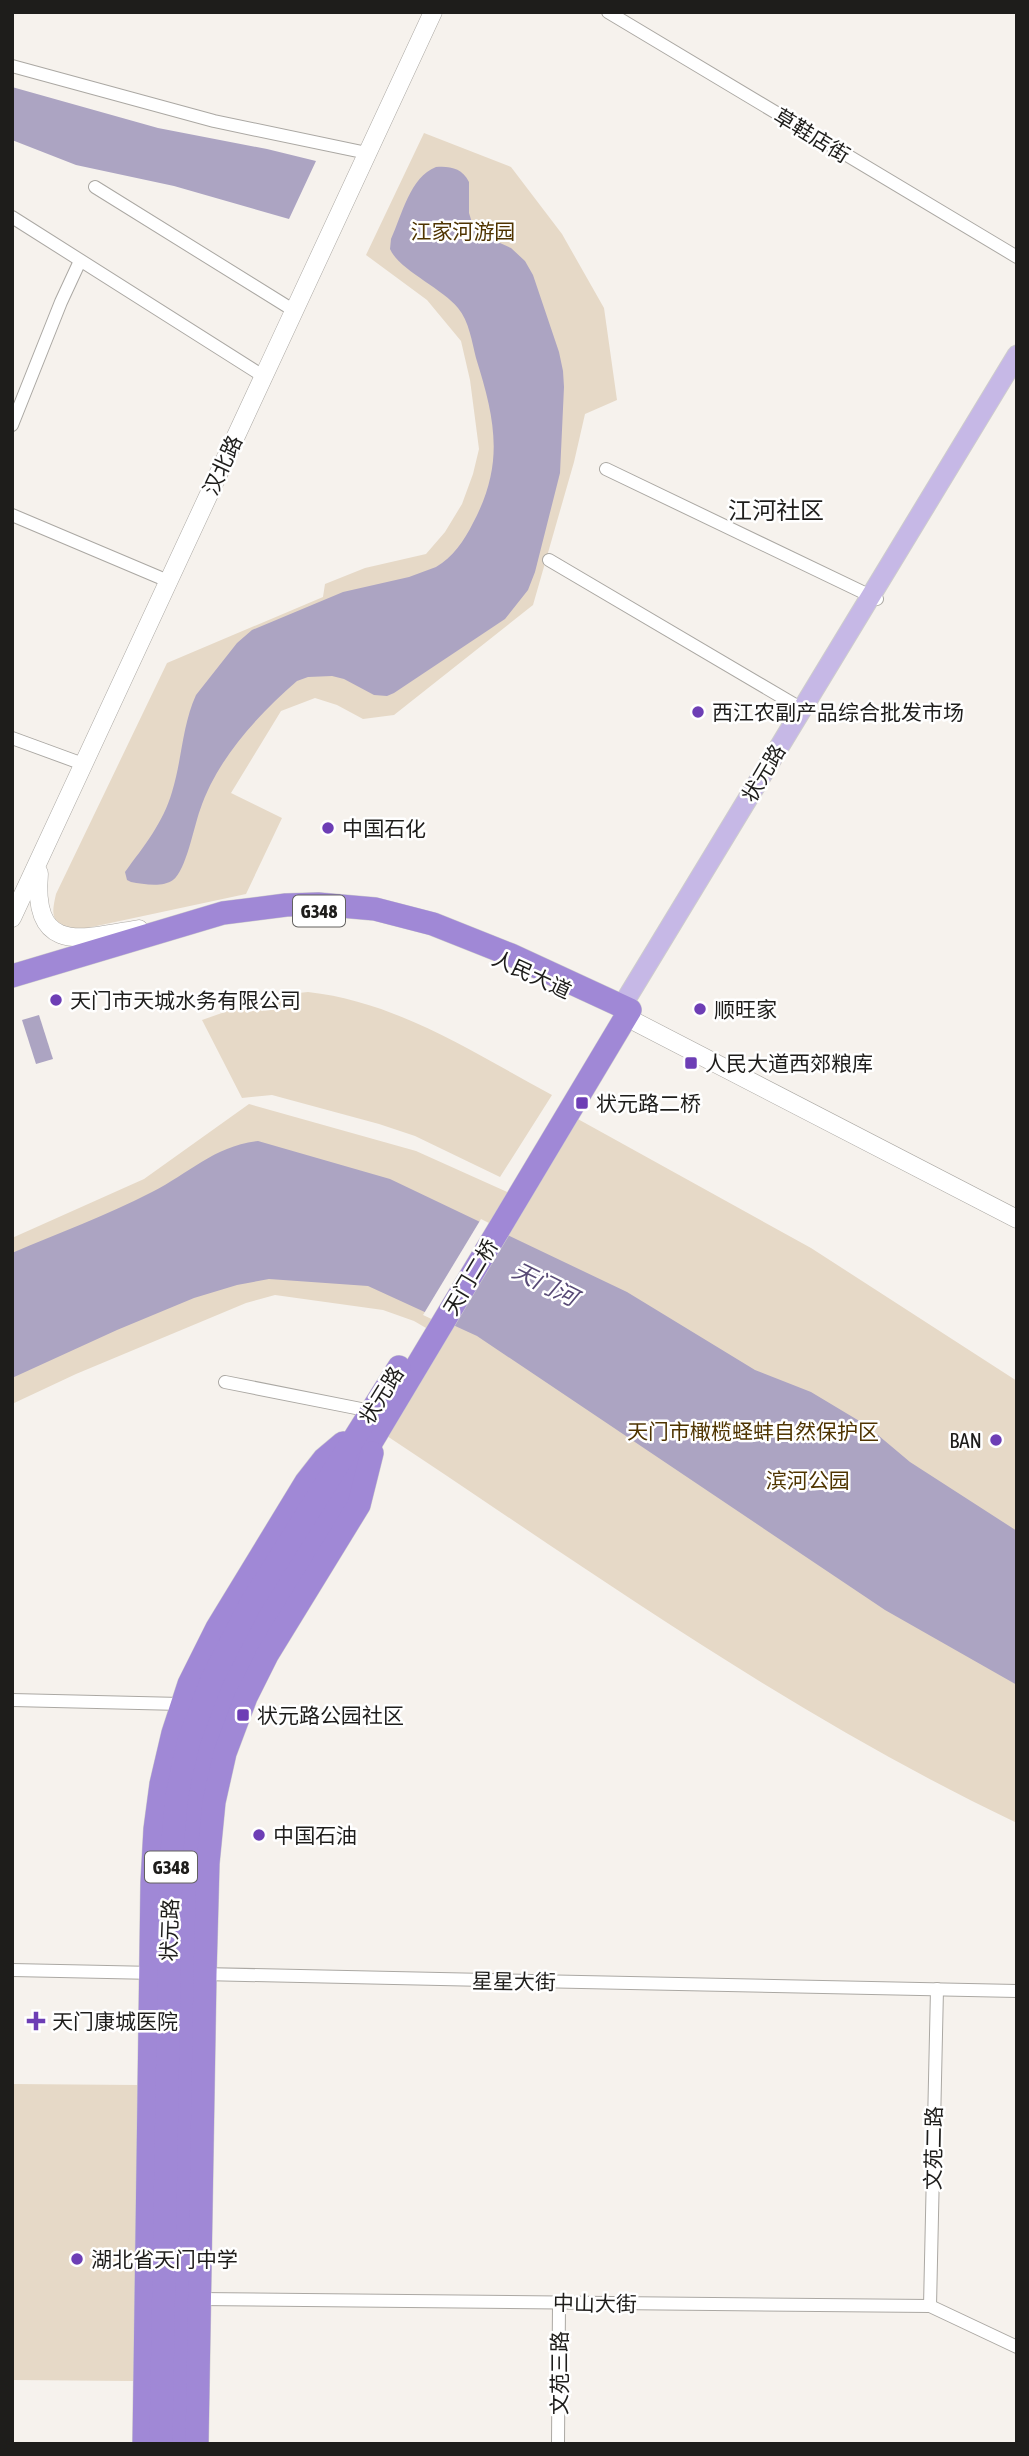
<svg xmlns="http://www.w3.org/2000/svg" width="1029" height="2456" viewBox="0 0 1029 2456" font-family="'Asap Condensed','Noto Sans SC',sans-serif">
  <rect width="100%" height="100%" fill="#f6f2ed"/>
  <g fill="#e6d9c7">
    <path d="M424,133L511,167L562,234L604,308L617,400L585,414L574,462L533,605L394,715L363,719L337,705L315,698L281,711L231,793L282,818L246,894L73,931C51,922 51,916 56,894L167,663L323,597L325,584L365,568L426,554L445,532L462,504L473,474L479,449L470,380L461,341L427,300L366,255Z"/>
    <path d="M308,992C398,1002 474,1053 552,1095L500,1177L415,1136L379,1124L272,1095L242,1098L202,1020L270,996Z"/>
    <path d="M249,1104L416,1151L527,1201L576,1118L811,1248L1017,1381V1823C794,1717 592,1572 387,1436L445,1339L414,1321L383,1310L275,1295L246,1303L76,1374L12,1404V1238L144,1179Z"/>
    <polygon points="12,2084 138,2085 134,2381 12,2380"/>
  </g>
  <g fill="#aca4c2">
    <polygon points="12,87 158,128 267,149 316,161 289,219 174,186 76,165 12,140"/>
    <path d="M436,167C450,166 462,168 469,182V213L474,229L480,234L511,248L525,261L533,275L559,352L563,371L564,387L560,473L535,572L528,590L505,619L394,693L387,696L374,695L344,679L332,676L308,677L297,681C257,716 217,759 200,810C194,826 186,871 173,880C162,888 143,884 131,882L127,880L125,872C144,846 163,823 172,792C182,760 182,726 196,695L237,643L252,630L343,592L409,577L436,567C453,557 464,541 473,523C505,463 495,419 476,358C472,342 469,321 458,308C442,288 399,270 390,249L391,239C402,215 410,177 436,167Z"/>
    <polygon points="39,1015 53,1059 36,1064 22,1020"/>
    <path d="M258,1141L390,1179L627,1292L755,1370L811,1392L866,1425L910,1462L1017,1531V1685L885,1610L477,1336L368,1286L269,1279L237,1285L194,1298L117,1330L12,1378V1253C59,1233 107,1215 152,1192C190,1173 214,1146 258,1141Z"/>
  </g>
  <polygon fill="#f6f2ed" points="481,1219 507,1232 451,1328 423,1315"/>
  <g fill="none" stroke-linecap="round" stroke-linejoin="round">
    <g stroke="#aba8a3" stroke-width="14">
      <g id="street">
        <polyline points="608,12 1017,257"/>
        <polyline points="12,66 214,121 367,153"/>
        <polyline points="95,187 293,310"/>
        <polyline points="12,217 263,376"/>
        <polyline points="12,425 61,302 80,261"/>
        <polyline points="606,469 877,599"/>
        <polyline points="12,515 168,581"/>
        <polyline points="549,560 802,709"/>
        <polyline points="12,738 83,764"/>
        <polyline points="225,1382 371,1411"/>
        <polyline points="12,1700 181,1704"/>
        <polyline points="12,1970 155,1973"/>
        <polyline points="202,1974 1017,1991"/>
        <polyline points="197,2299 930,2306 1017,2347"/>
        <polyline points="930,2306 937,1989"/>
        <polyline points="558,2444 559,2303"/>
      </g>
    </g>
    <g stroke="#aba8a3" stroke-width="19">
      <g id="secondary">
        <path d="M39,873C32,955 81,939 139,929"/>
        <polyline points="12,918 433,12"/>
        <polyline points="626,1017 1017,1219"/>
      </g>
    </g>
    <g stroke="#cecdcd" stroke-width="21">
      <polyline id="primary" points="622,1006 1017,355"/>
    </g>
    <g stroke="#cecdcd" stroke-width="24">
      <g id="highway">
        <path d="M12,976L223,913L286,905L318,904L375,909L433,924L511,955L630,1010L253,1640C214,1718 196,1780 189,1866L177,2444"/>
        <polyline points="144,2444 152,1883 155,1829 161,1784 173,1733 189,1684 217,1628 306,1482 324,1459 343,1443"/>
        <polyline points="161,2444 171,1863 176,1802 183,1765 190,1738 212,1679 250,1605 399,1367"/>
        <polyline points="197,2444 205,1974 208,1863 214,1802 225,1753 246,1697 267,1655 359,1505 372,1453"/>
      </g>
    </g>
    <use href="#street" stroke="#fff" stroke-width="12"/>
    <use href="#secondary" stroke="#fff" stroke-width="18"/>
    <use href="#primary" stroke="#c6b8e6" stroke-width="19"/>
    <use href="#highway" stroke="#a088d6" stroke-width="23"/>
  </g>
  <g fill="#6d3eb5" stroke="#fff" stroke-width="2.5">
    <circle cx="698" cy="712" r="7"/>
    <circle cx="328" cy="828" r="7"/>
    <circle cx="56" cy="1000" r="7"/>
    <circle cx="700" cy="1009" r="7"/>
    <rect x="684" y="1056" width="14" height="14" rx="3.5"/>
    <rect x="575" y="1096" width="14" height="14" rx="3.5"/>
    <circle cx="996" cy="1440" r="7"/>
    <rect x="236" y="1708" width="14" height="14" rx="3.5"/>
    <circle cx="259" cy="1835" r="7"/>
    <path d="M32.5 2010.5h7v7h7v7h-7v7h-7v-7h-7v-7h7z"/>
    <circle cx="77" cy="2259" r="7"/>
  </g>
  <g text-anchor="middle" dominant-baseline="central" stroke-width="5" stroke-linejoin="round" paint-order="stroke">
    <g fill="#fff" stroke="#62615f" stroke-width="2">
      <rect x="293" y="895.5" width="52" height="31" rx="5"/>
      <rect x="145" y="1851.5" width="52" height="31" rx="5"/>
    </g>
    <g font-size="19" font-weight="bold" fill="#1e1d1b">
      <text x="319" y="911">G348</text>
      <text x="171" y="1867">G348</text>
    </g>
    <g font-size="21" fill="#1e1d1b" stroke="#fff">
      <text transform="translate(812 135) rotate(31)">草鞋店街</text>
      <text transform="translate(222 465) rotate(-65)">汉北路</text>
      <text transform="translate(763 773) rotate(-59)">状元路</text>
      <text transform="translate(532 974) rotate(25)">人民大道</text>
      <text transform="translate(470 1277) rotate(-59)">天门二桥</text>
      <text transform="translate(381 1395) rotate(-58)">状元路</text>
      <text transform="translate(169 1930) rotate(-88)">状元路</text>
      <text transform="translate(514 1981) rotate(1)">星星大街</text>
      <text transform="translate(933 2148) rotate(-89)">文苑二路</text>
      <text transform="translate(595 2303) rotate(1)">中山大街</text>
      <text transform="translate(559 2373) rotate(-90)">文苑三路</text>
    </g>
    <g font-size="21" fill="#4f3400" stroke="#fff">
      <text x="463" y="231">江家河游园</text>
      <text x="753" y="1431">天门市橄榄蛏蚌自然保护区</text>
      <text x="808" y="1480">滨河公园</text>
    </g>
    <g font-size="21" fill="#1e1d1b" stroke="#fff" text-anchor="start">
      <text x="712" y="712">西江农副产品综合批发市场</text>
      <text x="342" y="828">中国石化</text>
      <text x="70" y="1000">天门市天城水务有限公司</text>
      <text x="714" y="1009">顺旺家</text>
      <text x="705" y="1063">人民大道西郊粮库</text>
      <text x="596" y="1103">状元路二桥</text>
      <text x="982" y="1440" text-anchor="end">BAN</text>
      <text x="257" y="1715">状元路公园社区</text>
      <text x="273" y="1835">中国石油</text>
      <text x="52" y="2021">天门康城医院</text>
      <text x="91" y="2259">湖北省天门中学</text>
    </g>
    <g font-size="23" font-style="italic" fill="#584a76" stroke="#fff">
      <text transform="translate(545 1284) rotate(26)">天门河</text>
    </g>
    <g font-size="24" fill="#1e1d1b" stroke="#fff">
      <text x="776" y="510">江河社区</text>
    </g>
  </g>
  <rect width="1029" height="2456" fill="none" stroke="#1e1d1b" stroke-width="28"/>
</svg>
